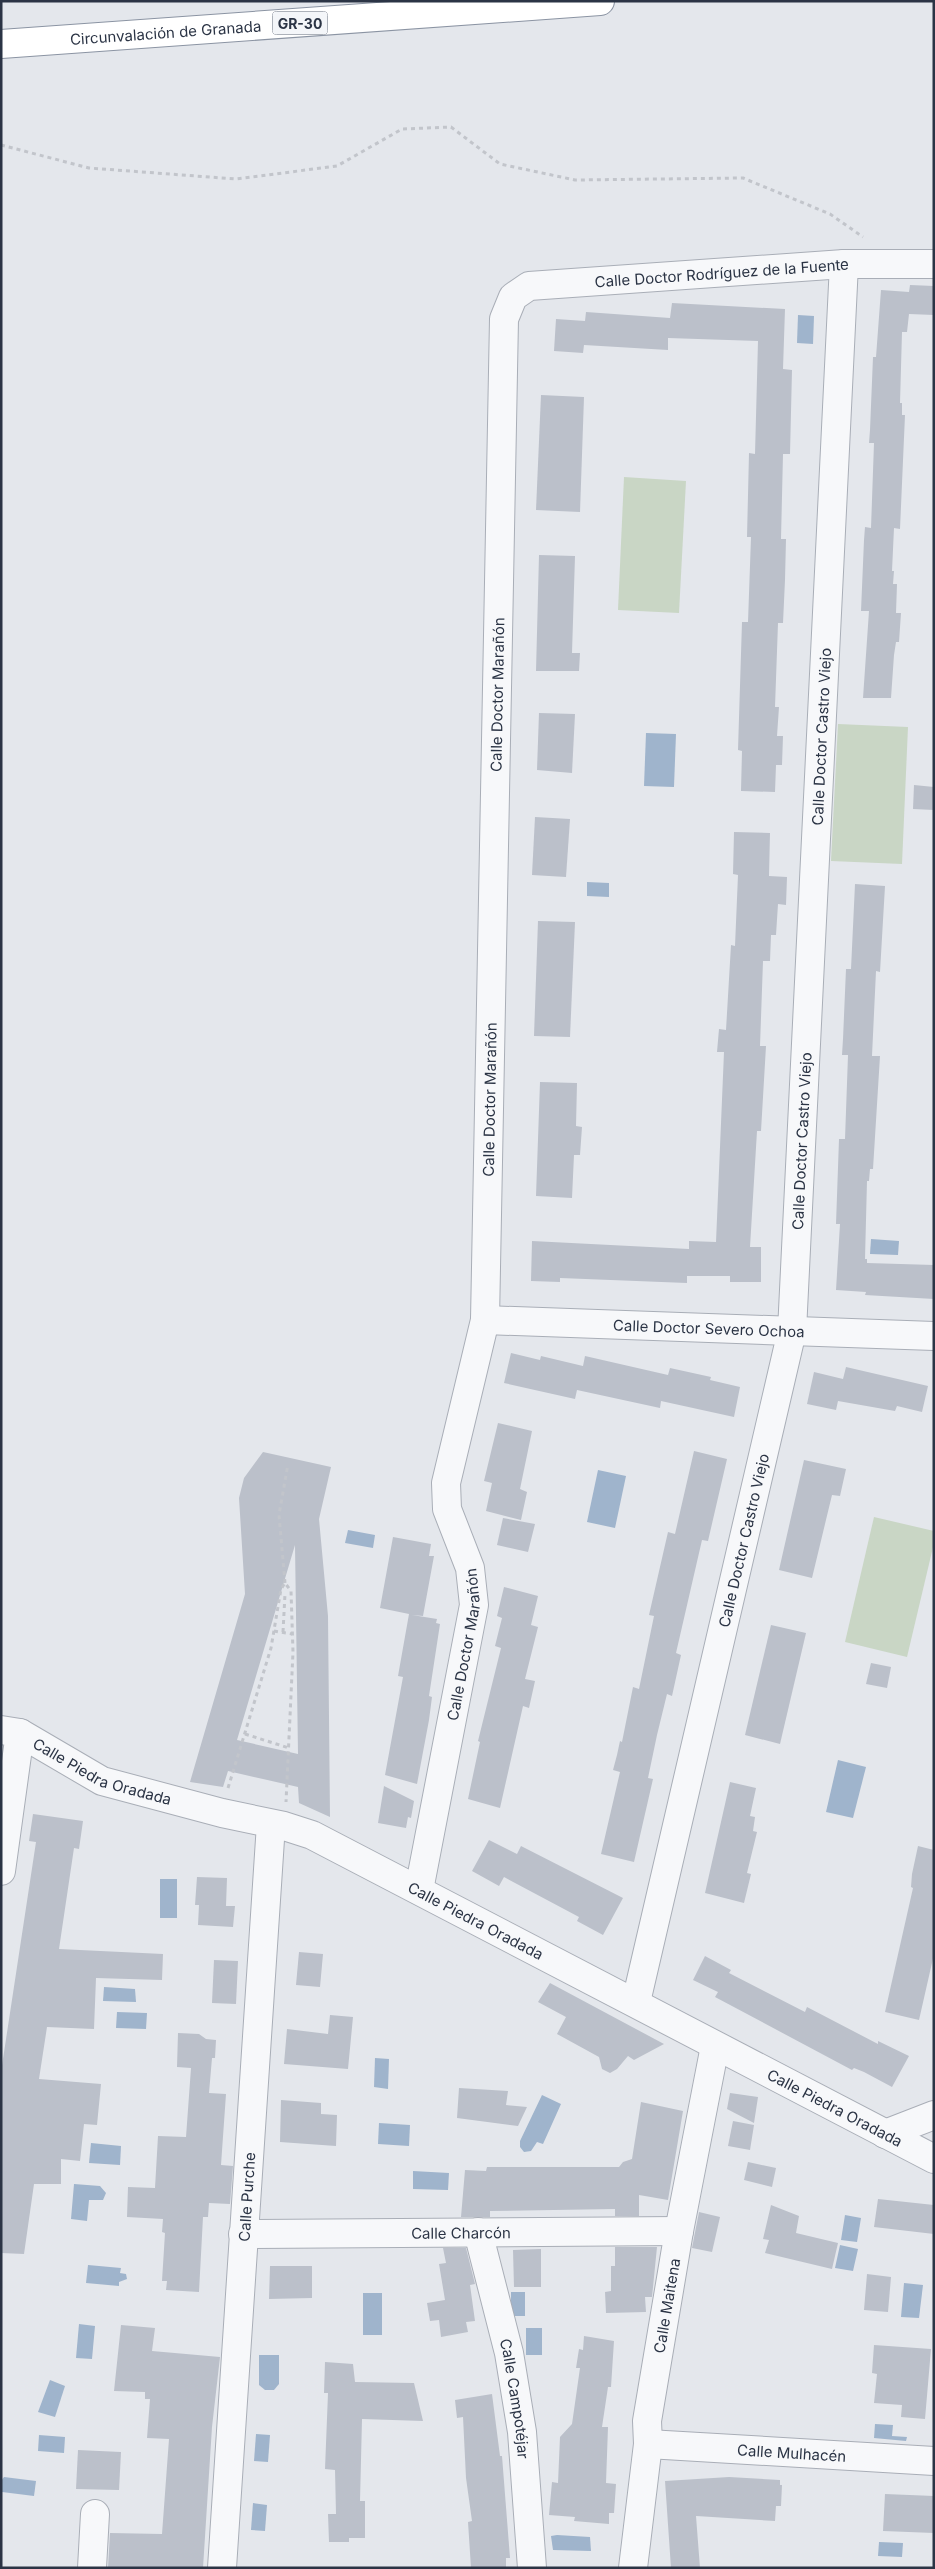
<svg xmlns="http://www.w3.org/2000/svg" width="935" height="2569" viewBox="0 0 935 2569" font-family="Inter,sans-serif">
  <rect width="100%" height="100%" fill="#e4e7ec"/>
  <g fill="#c9d6c5">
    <polygon points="624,477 686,481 679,613 618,610"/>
    <polygon points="838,724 908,727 902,864 831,861"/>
    <polygon points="874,1517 934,1531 934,1543 907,1657 845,1642"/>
  </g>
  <g fill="#9fb4cc">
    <polygon points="798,315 814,316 813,344 797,343"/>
    <polygon points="646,733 676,734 674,787 644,786"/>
    <polygon points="587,882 609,883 609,897 587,896"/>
    <polygon points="871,1239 899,1241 898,1255 870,1254"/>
    <polygon points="598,1470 626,1476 615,1528 587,1522"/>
    <polygon points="348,1530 375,1535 373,1548 345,1543"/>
    <polygon points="838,1760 866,1767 853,1818 826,1812"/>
    <rect x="160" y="1879" width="17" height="39"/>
    <polygon points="104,1987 135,1989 136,2002 103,2001"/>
    <polygon points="117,2012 147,2013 146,2029 116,2028"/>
    <polygon points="375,2058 389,2059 388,2089 374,2087"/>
    <polygon points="542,2095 561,2104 543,2144 537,2142 531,2151 524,2152 520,2147 520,2141"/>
    <polygon points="379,2123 410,2125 409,2146 378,2144"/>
    <polygon points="91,2143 121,2146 120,2165 89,2163"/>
    <polygon points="413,2171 449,2173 448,2190 413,2189"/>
    <polygon points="74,2184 100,2186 106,2193 103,2200 89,2200 87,2221 71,2219"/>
    <polygon points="845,2215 861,2218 857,2242 841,2240"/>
    <polygon points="840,2245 858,2249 853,2271 835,2268"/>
    <polygon points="88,2265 121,2268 120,2273 126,2274 127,2279 119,2282 119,2286 86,2283"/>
    <polygon points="904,2283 923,2285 919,2318 901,2317"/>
    <rect x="511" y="2292" width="14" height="24"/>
    <rect x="363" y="2293" width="19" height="42"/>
    <polygon points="79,2324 95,2326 92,2359 76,2358"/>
    <rect x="526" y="2328" width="16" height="27"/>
    <polygon points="259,2355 279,2355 279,2384 274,2390 265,2390 259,2385"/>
    <polygon points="50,2380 65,2386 55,2417 38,2412"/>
    <polygon points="875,2424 893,2425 892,2436 907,2437 906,2441 874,2438"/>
    <polygon points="256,2434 270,2435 268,2462 254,2461"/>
    <polygon points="39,2435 65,2437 64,2453 38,2451"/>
    <polygon points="4,2477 36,2481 34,2496 2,2492 1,2481"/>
    <polygon points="253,2503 267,2505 265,2531 251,2530"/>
    <polygon points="557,2535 590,2537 591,2551 553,2550 551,2536"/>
    <polygon points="879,2542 903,2543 902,2557 878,2556"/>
  </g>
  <g fill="#bbc0ca" fill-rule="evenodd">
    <polygon points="910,285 934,286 934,315 909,314 907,332 902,332 900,403 902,403 902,415 905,415 900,529 894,528 892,571 894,571 893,584 897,584 896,613 901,613 899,642 896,642 894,655 891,698 863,698 869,611 861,611 864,540 865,527 871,528 874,443 869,443 870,430 873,357 876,357 881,290 909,292"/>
    <polygon points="672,303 785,309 783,369 792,370 790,454 783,454 781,539 786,539 785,580 783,623 778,623 775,707 779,707 777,736 783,736 782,765 776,765 775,792 741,791 742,751 738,750 742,622 748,622 751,537 747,537 749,453 755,454 758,341 668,338 668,350 584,345 583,353 554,351 556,319 585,321 586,312 670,318"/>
    <polygon points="541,395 584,397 580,512 536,510"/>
    <polygon points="539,555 575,556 572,653 580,653 579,671 536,671"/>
    <polygon points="539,713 575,714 572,773 537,770"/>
    <polygon points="914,785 934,787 934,810 913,809"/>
    <polygon points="535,817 570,819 566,877 532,875"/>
    <polygon points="734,832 770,833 769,876 787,877 786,905 778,904 776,935 771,935 770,961 763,961 760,1046 766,1046 761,1131 757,1131 750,1247 761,1247 761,1282 730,1282 730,1276 687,1276 687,1283 560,1278 560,1282 531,1281 532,1241 689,1249 689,1241 716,1242 724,1052 717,1052 719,1029 726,1030 731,945 735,946 738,875 733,874"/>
    <polygon points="855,884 885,886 880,972 876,971 872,1056 880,1056 873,1169 870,1169 869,1181 867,1181 865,1259 867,1259 867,1263 934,1265 934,1299 865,1295 866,1292 836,1290 840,1224 836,1224 839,1139 845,1139 848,1055 842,1055 843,1039 846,969 851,969"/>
    <polygon points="538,921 575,922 570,1037 534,1036"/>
    <polygon points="540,1082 577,1083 576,1126 582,1127 580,1155 574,1155 572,1198 536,1196"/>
    <polygon points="511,1353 540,1360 541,1356 583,1366 585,1356 668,1375 670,1368 711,1377 710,1380 740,1387 734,1417 661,1401 660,1408 577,1390 575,1399 504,1383"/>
    <polygon points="846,1367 928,1386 922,1412 897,1406 895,1411 838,1401 836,1410 807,1404 814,1372 843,1379"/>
    <polygon points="498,1423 532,1431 520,1489 527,1492 521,1520 486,1511 492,1483 484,1481"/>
    <polygon points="694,1451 727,1459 708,1541 702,1540 676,1653 681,1655 672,1696 667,1694 657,1735 648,1778 653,1779 634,1862 601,1854 620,1772 613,1770 617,1755 620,1741 622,1742 633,1687 639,1689 654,1616 649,1615 668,1532 675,1534"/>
    <path d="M263,1452L331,1467L319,1519L328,1616L330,1817L299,1803L298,1787L228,1771L223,1787L190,1782L245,1594L239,1498L244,1478ZM295,1545L298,1754L237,1740Z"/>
    <polygon points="804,1460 846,1469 840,1496 832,1495 812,1578 779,1570"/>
    <polygon points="503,1518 535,1524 528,1552 497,1545"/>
    <polygon points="393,1537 431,1544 429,1556 434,1556 423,1616 412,1615 437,1619 436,1623 440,1624 429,1696 432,1697 429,1720 417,1784 385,1775 403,1677 398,1676 409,1614 380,1608"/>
    <polygon points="504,1587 538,1596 531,1625 538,1627 525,1679 535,1681 529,1708 523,1706 500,1808 468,1799 480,1742 478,1741 501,1648 495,1646 502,1618 497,1616"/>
    <polygon points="771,1625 806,1633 780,1744 745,1735"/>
    <polygon points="871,1663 891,1667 887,1688 866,1684"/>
    <polygon points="730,1782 756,1788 750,1816 755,1817 753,1831 757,1832 747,1873 751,1874 744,1903 705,1893"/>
    <polygon points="384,1786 414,1801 411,1818 408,1817 406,1828 378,1823"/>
    <polygon points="33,1814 83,1821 79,1849 74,1848 59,1949 163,1954 162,1980 96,1978 94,2029 47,2027 39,2079 101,2084 97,2125 84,2124 80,2161 61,2159 61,2184 34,2184 24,2254 1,2253 1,2072 36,1842 29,1841"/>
    <polygon points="489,1840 517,1854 521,1846 623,1898 603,1935 577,1921 579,1917 504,1877 499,1886 472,1871"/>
    <polygon points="918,1846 934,1850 934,1954 919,2020 885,2012 913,1888 911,1887 912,1874"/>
    <polygon points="197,1877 227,1878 226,1906 235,1906 233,1927 198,1925 199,1905 195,1905"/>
    <polygon points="299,1952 323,1954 320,1987 296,1985"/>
    <polygon points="705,1956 731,1970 729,1973 805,2012 807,2007 878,2044 878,2041 909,2056 892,2087 864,2072 854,2068 852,2070 715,1997 718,1992 693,1980"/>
    <polygon points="214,1960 238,1961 236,2004 212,2003"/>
    <polygon points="550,1983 664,2044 634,2060 628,2056 617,2069 610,2073 602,2069 599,2057 557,2034 566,2017 538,2002"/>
    <polygon points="330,2015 353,2017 348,2069 284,2064 287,2029 328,2034"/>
    <polygon points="178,2033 199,2034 206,2039 216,2040 215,2058 212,2058 209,2093 226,2094 221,2165 233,2166 230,2204 209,2203 208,2217 203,2217 199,2292 166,2290 167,2281 162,2281 165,2233 162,2232 163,2219 127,2217 128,2187 155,2188 158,2136 186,2137 191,2068 177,2067"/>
    <polygon points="459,2088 508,2091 506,2105 527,2107 518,2126 457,2118"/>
    <polygon points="730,2093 758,2097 754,2123 727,2109"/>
    <polygon points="281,2100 321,2103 321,2114 337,2115 336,2146 280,2142"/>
    <polygon points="641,2102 683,2111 668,2200 639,2195 639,2216 615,2216 615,2209 490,2211 490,2217 461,2217 465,2170 486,2171 487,2167 619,2167 623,2162 632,2159"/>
    <polygon points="733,2121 754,2125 750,2150 728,2146"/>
    <polygon points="748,2162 776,2168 772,2187 744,2180"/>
    <polygon points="878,2199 934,2205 934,2234 874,2227"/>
    <polygon points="771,2205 799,2216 796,2233 838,2243 832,2269 765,2253 769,2240 763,2239"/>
    <polygon points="699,2212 720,2217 712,2252 692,2248"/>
    <polygon points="615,2247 657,2247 652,2297 645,2297 646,2312 606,2313 605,2292 611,2291 611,2266 615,2266"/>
    <polygon points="443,2248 466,2248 475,2284 470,2285 475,2321 466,2322 468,2332 441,2337 439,2320 430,2321 427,2303 445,2300 439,2264 446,2263"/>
    <polygon points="541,2249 541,2287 514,2287 513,2250"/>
    <polygon points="270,2266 312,2266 312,2298 269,2299"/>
    <polygon points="867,2274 891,2277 888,2312 864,2310"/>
    <polygon points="121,2325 155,2328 152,2351 220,2357 212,2427 203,2568 108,2568 110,2533 162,2534 169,2439 147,2438 150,2399 145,2399 145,2392 114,2391"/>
    <polygon points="584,2336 614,2341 611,2387 608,2387 602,2427 608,2427 606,2483 616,2484 614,2513 609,2513 609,2524 574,2521 575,2517 549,2515 552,2482 558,2483 560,2437 572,2424 580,2368 576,2368 579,2349 583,2350"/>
    <polygon points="874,2345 931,2349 925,2419 901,2417 902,2405 874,2403 877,2374 872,2373"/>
    <polygon points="325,2362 353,2364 355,2382 414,2383 423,2421 362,2419 360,2501 365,2501 365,2538 349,2538 349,2542 329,2542 328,2514 336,2514 335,2470 325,2469 328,2393 324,2393"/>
    <polygon points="492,2394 500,2456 502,2456 510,2558 506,2558 506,2568 471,2568 468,2522 472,2521 466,2478 463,2417 457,2418 455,2400"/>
    <polygon points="78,2450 121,2452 119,2490 76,2489"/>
    <polygon points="729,2477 780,2480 780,2485 782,2485 781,2506 776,2506 775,2521 696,2516 700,2568 671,2568 665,2481"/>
    <polygon points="885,2494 934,2496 934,2533 883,2531"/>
  </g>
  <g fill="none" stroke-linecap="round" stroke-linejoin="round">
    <g stroke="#a9aeb7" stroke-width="30">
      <g id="minor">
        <path id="s1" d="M485,1320L934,1336"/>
        <path id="s2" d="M1,1730L20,1733L102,1781L222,1813L284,1826L312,1835L934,2159"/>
        <polyline points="1,1871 20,1733"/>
        <path id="s3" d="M419,1890L474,1605L470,1568L447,1509L446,1483L485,1320L504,319L513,297L529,286L844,264H934"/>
        <path id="s4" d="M636,2002L792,1331L844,264"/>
        <polyline points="885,2134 934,2115"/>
        <path id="s5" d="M478,2232L509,2353L522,2432L532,2568"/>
        <path id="s6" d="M243,2234L679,2231"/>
        <path id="s7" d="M648,2444L934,2461"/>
        <polyline points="92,2568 95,2514"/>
        <path id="s8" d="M222,2568L271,1824"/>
        <path id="s9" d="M633,2568L648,2444L647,2421L679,2231L715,2046"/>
      </g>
    </g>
    <g stroke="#8b94a3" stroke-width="30">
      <g id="highway">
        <path id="s10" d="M1,44L600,1"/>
      </g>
    </g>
    <g stroke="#c2c5cb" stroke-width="3" stroke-dasharray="4 4" stroke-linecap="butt">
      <polyline points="1,145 89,168 236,179 337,166 402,129 451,127 500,164 575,180 743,178 830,214 863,237"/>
      <polyline points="285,1583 279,1515 288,1464"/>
      <polyline points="274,1631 292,1634"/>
      <polyline points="283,1632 285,1594"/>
      <polyline points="245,1734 289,1748"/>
      <polyline points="228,1788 271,1648 281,1589 285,1583 291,1591 293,1652 286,1802"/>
    </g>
    <use href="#minor" stroke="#f7f8fa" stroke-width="28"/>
    <use href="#highway" stroke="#fff" stroke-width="28"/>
  </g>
  <g text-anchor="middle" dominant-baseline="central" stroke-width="5" stroke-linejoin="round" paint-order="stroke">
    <rect fill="#f4f6f9" stroke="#676e7b" stroke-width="1" x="272.5" y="11.5" width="55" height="23" rx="4"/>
    <g font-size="14" font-weight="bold" fill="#2b3445">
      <text x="300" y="23">GR-30</text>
    </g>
    <g font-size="15" fill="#2b3445" stroke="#f4f6f9">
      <text stroke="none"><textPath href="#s10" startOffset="165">Circunvalación de Granada</textPath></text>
      <text stroke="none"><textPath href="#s3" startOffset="1822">Calle Doctor Rodríguez de la Fuente</textPath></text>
      <text stroke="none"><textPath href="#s3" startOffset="1210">Calle Doctor Marañón</textPath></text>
      <text stroke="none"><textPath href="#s4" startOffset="1284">Calle Doctor Castro Viejo</textPath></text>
      <text stroke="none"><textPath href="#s3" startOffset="805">Calle Doctor Marañón</textPath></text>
      <text stroke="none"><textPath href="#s4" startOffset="879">Calle Doctor Castro Viejo</textPath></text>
      <text stroke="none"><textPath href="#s1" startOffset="224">Calle Doctor Severo Ochoa</textPath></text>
      <text stroke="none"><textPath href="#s4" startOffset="474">Calle Doctor Castro Viejo</textPath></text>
      <text stroke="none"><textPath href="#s3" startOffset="250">Calle Doctor Marañón</textPath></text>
      <text stroke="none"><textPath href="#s2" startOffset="111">Calle Piedra Oradada</textPath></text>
      <text stroke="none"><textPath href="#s2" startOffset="516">Calle Piedra Oradada</textPath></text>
      <text stroke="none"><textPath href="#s2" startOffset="921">Calle Piedra Oradada</textPath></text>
      <text stroke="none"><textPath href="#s8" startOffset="372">Calle Purche</textPath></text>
      <text stroke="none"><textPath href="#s6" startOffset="218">Calle Charcón</textPath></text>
      <text stroke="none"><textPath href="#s9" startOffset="265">Calle Maitena</textPath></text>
      <text stroke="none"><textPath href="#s5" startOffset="171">Calle Campotéjar</textPath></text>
      <text stroke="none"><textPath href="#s7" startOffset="144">Calle Mulhacén</textPath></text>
    </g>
  </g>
  <rect width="935" height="2569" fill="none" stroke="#2b3445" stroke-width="5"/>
</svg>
